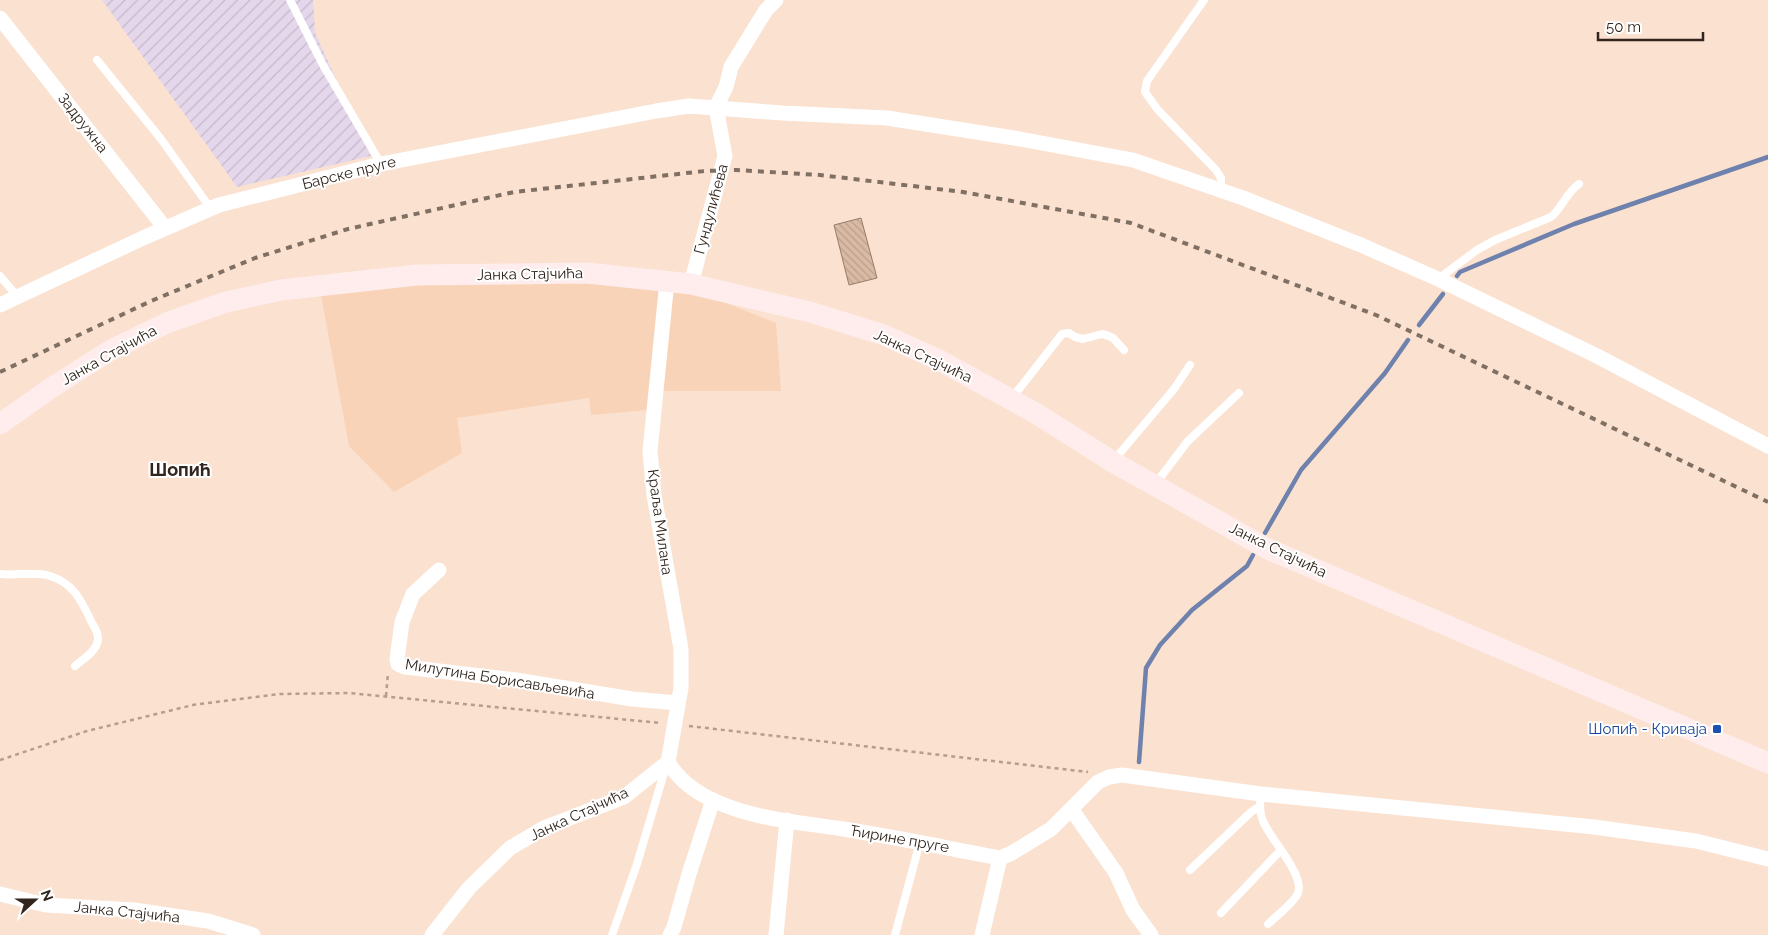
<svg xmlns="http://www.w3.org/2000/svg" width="1768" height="935" viewBox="0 0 1768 935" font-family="Raleway,sans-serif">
  <defs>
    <pattern id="industrial-furrows" width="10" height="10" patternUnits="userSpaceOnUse" patternTransform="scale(1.25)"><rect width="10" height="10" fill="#e5d7eb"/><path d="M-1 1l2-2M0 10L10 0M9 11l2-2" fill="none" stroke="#c5b8c9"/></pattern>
    <pattern id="building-back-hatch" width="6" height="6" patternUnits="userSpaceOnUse" patternTransform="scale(1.25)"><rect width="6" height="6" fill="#d9baa4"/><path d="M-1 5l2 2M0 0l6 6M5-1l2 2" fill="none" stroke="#bba08d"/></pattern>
  </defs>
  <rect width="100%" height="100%" fill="#fbe1cf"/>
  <polygon fill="#f9d3b7" points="583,278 706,295 776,323 781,391 662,391 658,409 591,415 589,398 457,418 462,453 394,492 349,446 321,295 449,282"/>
  <polygon fill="url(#industrial-furrows)" points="102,0 313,0 315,33 371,156 237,187"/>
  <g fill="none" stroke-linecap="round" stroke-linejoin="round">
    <g stroke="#6f81ad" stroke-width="4.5">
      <polyline points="1457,276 1460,272 1574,224 1768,157"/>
      <polyline points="1419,325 1443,294"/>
      <polyline points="1265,533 1301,470 1385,373 1408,340"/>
      <polyline points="1139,762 1146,668 1160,645 1192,610 1247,566 1253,555"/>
    </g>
  </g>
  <polygon fill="url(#building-back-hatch)" stroke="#987b67" points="861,218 877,278 849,285 834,225"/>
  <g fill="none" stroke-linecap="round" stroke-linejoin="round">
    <g stroke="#b39e90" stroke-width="2.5" stroke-dasharray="4 4" stroke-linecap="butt">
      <polyline points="386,696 388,673"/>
      <polyline points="689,726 1088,772"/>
      <polyline points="0,760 87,731 193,705 279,694 349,693 661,723"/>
    </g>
    <g stroke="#fff" stroke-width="8">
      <polyline points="290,0 323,65 381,164"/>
      <polyline points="1204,0 1147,81 1145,92 1158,110 1216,170 1221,178 1221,190"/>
      <polyline points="97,60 161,139 211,209"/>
      <polyline points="0,276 18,297"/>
      <path d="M1438,279L1477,250L1495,240L1551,217C1563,207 1565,194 1579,184"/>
      <polyline points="1012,398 1062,334 1069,333 1075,337 1083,339 1102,334 1106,335 1113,338 1124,350"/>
      <polyline points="1114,460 1174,389 1190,365"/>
      <polyline points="1156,483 1188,441 1239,393"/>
      <path d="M0,574C17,576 34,571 50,576C74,583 82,602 92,623C95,628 99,634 98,640C96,652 83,659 75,666"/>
      <path d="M1261,794C1260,803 1259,812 1263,821C1270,839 1305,875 1298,893C1294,903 1275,917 1268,924"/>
      <polyline points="1190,870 1251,812 1260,806"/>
      <polyline points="1221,913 1280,851"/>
      <polyline points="612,935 637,864 666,766"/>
      <polyline points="895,935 920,842"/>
    </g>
    <g stroke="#fff" stroke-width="15">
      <polyline points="0,18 165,228"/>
      <polyline points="667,281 650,451 654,495 681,649 681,688 668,762"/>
      <polyline points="691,284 725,156 716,107 726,87 731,67 766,10 776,0"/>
      <polyline points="0,305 143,238 219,205 381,164 656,111 689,106 782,113 887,118 1020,139 1133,160 1243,198 1361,245 1438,279 1597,356 1768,446"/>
      <polyline points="439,570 413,594 402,622 397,659 398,664 405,667 516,680 632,699 678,703"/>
      <path d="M668,762C681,784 702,797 727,806C763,820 805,823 843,829C895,837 947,848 1000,858L1012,853L1051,829L1098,782L1109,777L1122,775L1261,794L1594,827L1696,841L1768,859"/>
      <polyline points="1072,810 1116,873 1133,910 1151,935"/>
      <polyline points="0,894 46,905 134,910 208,921 253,935"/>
      <polyline points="432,935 469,888 510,848 544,828 624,797 668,762"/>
      <polyline points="670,935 674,927 689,874 713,800"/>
      <polyline points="776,935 787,820"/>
      <polyline points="982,935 1000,858"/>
    </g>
    <polyline stroke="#ffecec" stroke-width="21" points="0,424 51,388 111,350 169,322 226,302 281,290 417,275 587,273 691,284 810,312 884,335 939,360 1037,414 1113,462 1268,549 1768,763"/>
    <polyline stroke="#806f63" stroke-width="4" stroke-dasharray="6 6" stroke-linecap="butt" points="0,372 151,301 255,258 348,229 514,192 705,171 736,170 820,175 963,192 1131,223 1376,315 1768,502"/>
  </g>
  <rect fill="#1a4fb4" stroke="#fff" stroke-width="2" x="1712" y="724" width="10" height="10" rx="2.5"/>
  <g text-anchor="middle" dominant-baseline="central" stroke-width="4" stroke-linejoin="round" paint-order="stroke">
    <g font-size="15" fill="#31251d" stroke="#fff">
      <text transform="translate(83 123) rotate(52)">Задружна</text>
      <text transform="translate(349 173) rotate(-14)">Барске пруге</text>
      <text transform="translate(711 209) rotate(-75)">Гундулићева</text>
      <text transform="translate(530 274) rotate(-1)">Јанка Стајчића</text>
      <text transform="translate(109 355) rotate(-29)">Јанка Стајчића</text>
      <text transform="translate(923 356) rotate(25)">Јанка Стајчића</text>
      <text transform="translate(660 522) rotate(82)">Краља Милана</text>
      <text transform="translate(1278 550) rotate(26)">Јанка Стајчића</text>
      <text transform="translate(500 679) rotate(9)">Милутина Борисављевића</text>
      <text transform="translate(579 814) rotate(-25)">Јанка Стајчића</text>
      <text transform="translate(900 839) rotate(10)">Ћирине пруге</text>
      <text transform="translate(127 912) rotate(6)">Јанка Стајчића</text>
    </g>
    <g font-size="15" fill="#164399" stroke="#fff" text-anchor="end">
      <text x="1707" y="729">Шопић - Криваја</text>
    </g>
    <g font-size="18" font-weight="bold" fill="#31251d" stroke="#fff">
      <text x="180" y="469">Шопић</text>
    </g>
  </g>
  <g transform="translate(35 900) rotate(69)" stroke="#ffffff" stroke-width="4" paint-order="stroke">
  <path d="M0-4L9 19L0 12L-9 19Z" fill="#31251d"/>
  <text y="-8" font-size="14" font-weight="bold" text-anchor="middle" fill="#31251d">N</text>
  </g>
  <path d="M1598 32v8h105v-8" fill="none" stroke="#31251d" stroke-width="2.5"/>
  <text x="1606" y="32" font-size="15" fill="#31251d" stroke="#ffffff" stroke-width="4" paint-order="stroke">50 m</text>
</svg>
